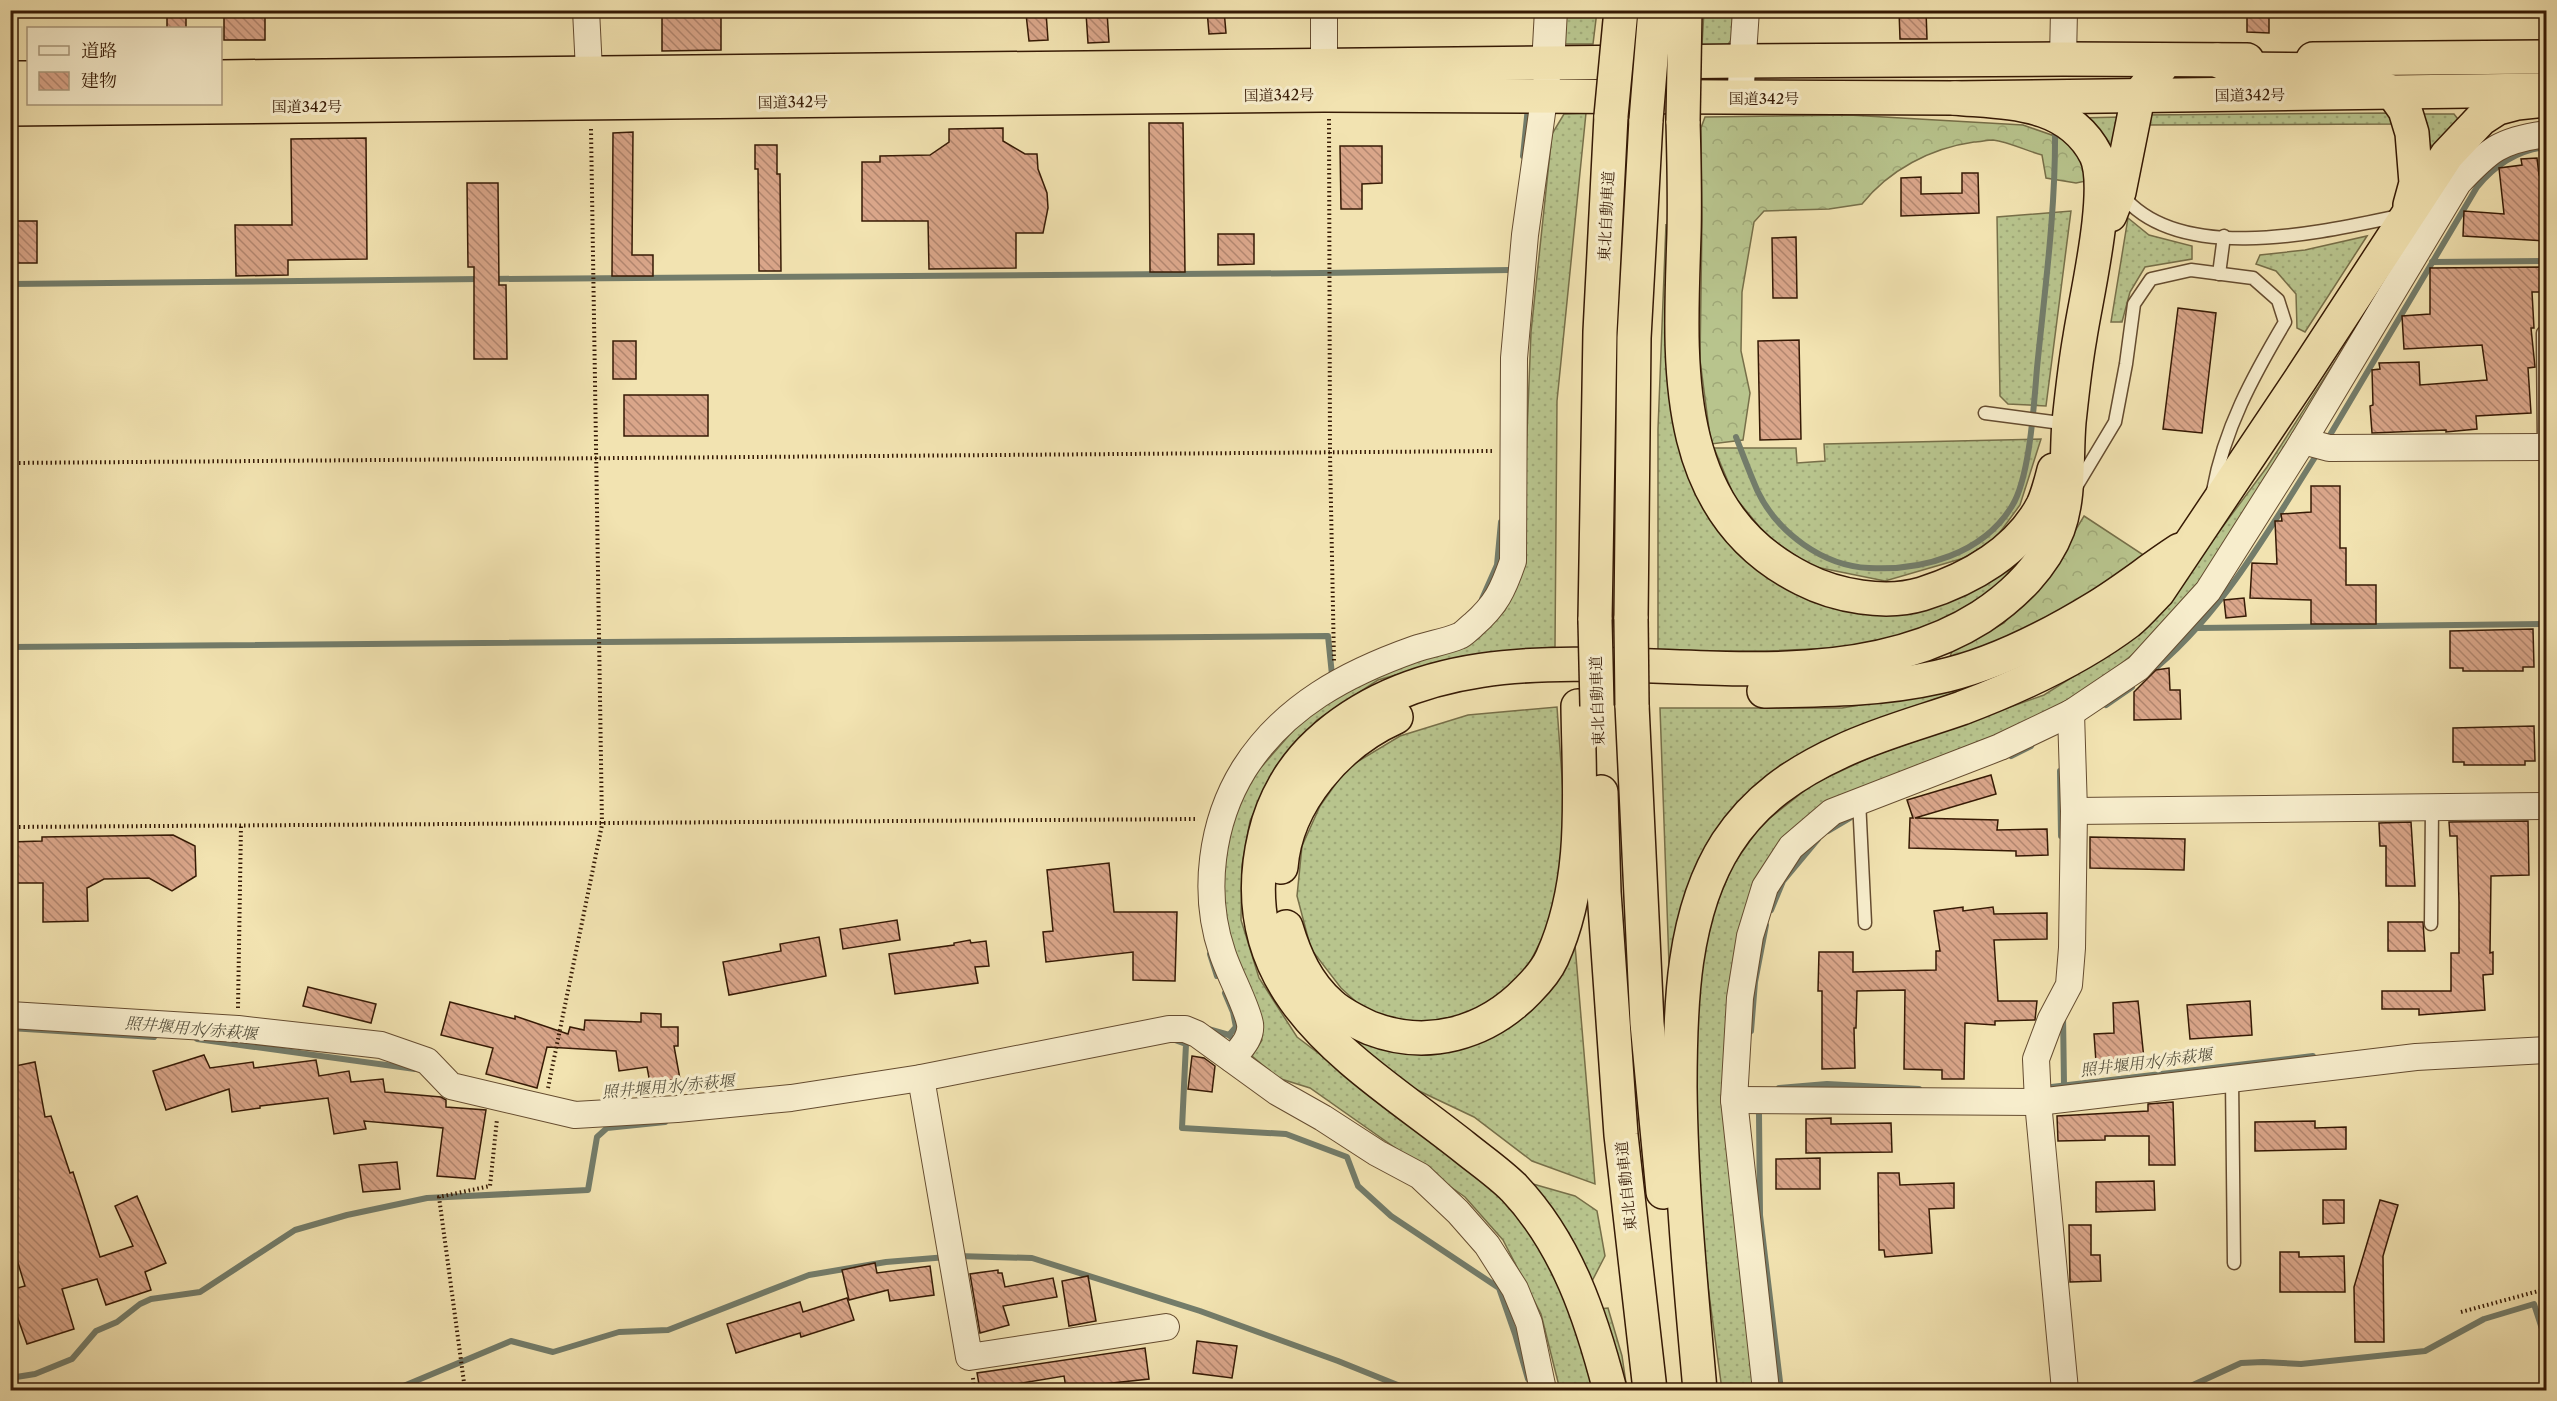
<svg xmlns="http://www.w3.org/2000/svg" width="2557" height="1401" viewBox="0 0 2557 1401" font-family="'Libre Caslon Text','Noto Serif JP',serif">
  <defs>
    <pattern id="grass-dots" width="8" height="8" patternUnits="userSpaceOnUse" patternTransform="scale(1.5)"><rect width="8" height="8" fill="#b8c48d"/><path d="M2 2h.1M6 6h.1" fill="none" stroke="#9fa878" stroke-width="1.8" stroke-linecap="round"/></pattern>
    <pattern id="forest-crowns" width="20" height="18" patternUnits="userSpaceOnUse" patternTransform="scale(1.5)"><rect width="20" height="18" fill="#b8c48d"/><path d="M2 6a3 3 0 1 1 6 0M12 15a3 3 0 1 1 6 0" fill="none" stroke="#9fa878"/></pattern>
    <pattern id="building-back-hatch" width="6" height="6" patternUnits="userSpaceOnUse" patternTransform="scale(1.5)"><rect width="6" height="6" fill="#daa68a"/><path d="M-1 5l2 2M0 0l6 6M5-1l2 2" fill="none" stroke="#b2866f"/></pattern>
  </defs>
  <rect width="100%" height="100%" fill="#f2e3b1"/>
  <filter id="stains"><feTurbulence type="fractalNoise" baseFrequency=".00333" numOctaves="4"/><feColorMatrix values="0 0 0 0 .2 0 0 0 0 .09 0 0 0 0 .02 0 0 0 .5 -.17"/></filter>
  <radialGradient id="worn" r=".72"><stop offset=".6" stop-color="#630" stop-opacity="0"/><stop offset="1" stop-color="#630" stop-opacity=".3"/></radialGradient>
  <g fill="url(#grass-dots)" stroke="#776f49" stroke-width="1.5">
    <polygon points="1559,11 1597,11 1593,44 1561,44"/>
    <polygon points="1704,11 1735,11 1733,37 1727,46 1702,45"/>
    <polygon points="1586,113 1557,401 1555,647 1464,656 1378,680 1317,720 1276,766 1250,821 1242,865 1241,920 1259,978 1297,1037 1489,1182 1522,1219 1551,1260 1571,1306 1594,1390 1560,1390 1541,1314 1503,1240 1465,1197 1310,1088 1278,1078 1252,1056 1262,1040 1257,1013 1219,911 1224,835 1250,780 1312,709 1406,660 1460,649 1479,638 1505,610 1526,563 1525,484 1531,332 1552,134 1564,114"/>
    <polygon points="2390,113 2394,124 2144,125 2144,115"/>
    <polygon points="2420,114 2454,114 2461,123 2437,148 2426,143"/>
    <polygon points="2122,117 2112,177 2079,118"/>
    <polygon points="2071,211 2046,406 2008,404 2000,396 1997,217"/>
    <polygon points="2128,218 2149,235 2192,246 2192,259 2145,267 2130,292 2122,322 2111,322"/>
    <polygon points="1666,224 1672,342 1729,540 1898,607 2029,547 1991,594 1931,628 1856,647 1768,651 1658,651 1658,429"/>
    <polygon points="2367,236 2305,332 2297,328 2296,294 2276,271 2256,264 2260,255 2305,250"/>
    <polygon points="2406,251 2222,555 2161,632 2089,689 2039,718 1916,766 1783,837 1729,1007 1756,1390 1722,1390 1702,1242 1692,1105 1700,969 1716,905 1733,865 1761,825 1813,784 1873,756 2044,695 2098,661 2163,607 2267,467"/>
    <polygon points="2041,439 2020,505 1995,539 1964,558 1885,581 1811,566 1767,536 1734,496 1714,448 1796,448 1797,463 1825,461 1824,444"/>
    <polygon points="2009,668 2014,674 1856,730 1780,765 1737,810 1670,993 1660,708 1842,708 1919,695"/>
    <polygon points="1557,707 1564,806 1561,871 1550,923 1529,964 1507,991 1478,1011 1444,1021 1400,1021 1365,1010 1341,988 1311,949 1297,896 1302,846 1320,806 1347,768 1400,736 1468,715"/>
    <polygon points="1575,945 1595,1184 1532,1161 1474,1117 1396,1080 1341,1028 1374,1047 1427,1055 1484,1040 1555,980"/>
    <polygon points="1533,1184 1575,1196 1597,1211 1605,1256 1591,1283 1529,1186"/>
    <polygon points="1608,1308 1622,1356 1627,1390 1621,1390 1599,1309"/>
  </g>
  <g fill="url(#forest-crowns)" stroke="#776f49" stroke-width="1.5">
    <path d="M1849,115L2023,125L2066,140L2086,160L2091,180L2076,183L2046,178L2042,155C2027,151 2009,142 1993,140C1987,140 1980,142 1974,142C1931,148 1889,170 1862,204L1829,209L1764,211L1754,222L1742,292L1741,351L1750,393L1743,440L1711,444L1700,360L1702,221L1701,128L1705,117Z"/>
    <polygon points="2084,516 2145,556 2029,634 1959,658 1950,657 1952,651 2004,623 2055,564"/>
  </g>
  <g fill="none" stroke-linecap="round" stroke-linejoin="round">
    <g stroke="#737c6a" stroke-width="6">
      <polyline points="1523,156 1528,107"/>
      <polyline points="2432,262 2546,261"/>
      <polyline points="491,279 1323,273 1510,270"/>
      <polyline points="10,284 481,279"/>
      <path d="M1736,437C1743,455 1750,474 1758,492C1778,533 1823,566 1869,568C1922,571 1983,554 2012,506C2030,477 2034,403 2037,368C2045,288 2056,208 2055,128"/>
      <path d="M2327,440L2477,187C2495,165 2518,150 2546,147"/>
      <polyline points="1482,599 1497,565 1501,522"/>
      <polyline points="2196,628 2546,624"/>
      <polyline points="10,647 1328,636 1332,675"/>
      <path d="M2147,675C2221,617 2269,529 2319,451"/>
      <polyline points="2106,705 2132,687"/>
      <polyline points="2011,756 2031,746"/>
      <polyline points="2060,771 2061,836"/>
      <polyline points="1828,831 1850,818"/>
      <polyline points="1771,910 1783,881 1818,839"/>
      <polyline points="1210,954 1217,976"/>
      <polyline points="1225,993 1233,1012 1236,1027 1229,1035"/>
      <polyline points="2063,1014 2064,1085"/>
      <polyline points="10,1028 154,1037"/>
      <polyline points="1208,1029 1229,1035 1238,1044"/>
      <polyline points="1751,1031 1755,982 1766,925"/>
      <polyline points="197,1039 415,1069"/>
      <polyline points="1172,1039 1186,1044 1182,1128 1286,1134 1347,1157 1358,1186 1391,1216 1499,1288 1515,1334 1528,1379"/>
      <polyline points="1779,1088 1827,1084 1919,1089"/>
      <polyline points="2043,1088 2313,1056"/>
      <polyline points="1756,1108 1759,1114 1760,1215 1781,1390"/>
      <polyline points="957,1256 1032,1258 1200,1311 1338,1361 1410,1390"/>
      <polyline points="10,1378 35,1374 72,1359 96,1331 117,1322 140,1304 151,1299 200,1292 295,1230 347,1215 427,1198 588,1190 597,1137 607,1128 665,1122"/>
      <polyline points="394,1390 511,1341 553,1352 619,1332 668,1330 809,1275 886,1262 947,1257"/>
      <polyline points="2182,1390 2241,1363 2263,1362 2301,1364 2425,1351 2484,1319 2534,1304 2546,1341"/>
    </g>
  </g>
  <g fill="url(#building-back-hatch)" stroke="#361a05" stroke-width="1.5">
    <rect x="167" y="10" width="19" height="18"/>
    <rect x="224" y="10" width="41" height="30"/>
    <polygon points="662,10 721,10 721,50 662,51"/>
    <polygon points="1207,10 1224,10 1226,33 1209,34"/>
    <polygon points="1899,10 1926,10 1927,39 1900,39"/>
    <polygon points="2247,10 2269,10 2269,33 2247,32"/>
    <polygon points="1046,12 1048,40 1029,41 1026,14"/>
    <polygon points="1107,12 1109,42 1088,43 1086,13"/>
    <polygon points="1149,123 1183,123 1185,272 1150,272"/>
    <polygon points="1003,128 1003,141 1025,154 1037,154 1038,169 1047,193 1048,208 1043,233 1016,233 1016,268 929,269 928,221 862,221 862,162 880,162 880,156 930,155 949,142 949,129"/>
    <polygon points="633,132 632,255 653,255 653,276 612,276 613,133"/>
    <polygon points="366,138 367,259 288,260 288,275 236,276 235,225 292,225 291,139"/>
    <polygon points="755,145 777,145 777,174 780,174 781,271 759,271 758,169 755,169"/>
    <polygon points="1340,146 1382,146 1382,183 1362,184 1362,209 1341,209"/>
    <polygon points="2537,158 2539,175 2543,175 2547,241 2463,236 2464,211 2504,214 2499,168 2522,165 2521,159"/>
    <polygon points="1962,173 1978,173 1979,213 1901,216 1901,178 1921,177 1921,194 1962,193"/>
    <polygon points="467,183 498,183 499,285 506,285 507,359 474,359 474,267 468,267"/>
    <rect x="10" y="221" width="27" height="42"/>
    <polygon points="1218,234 1254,234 1254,264 1218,265"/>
    <polygon points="1796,237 1797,298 1773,298 1772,238"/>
    <polygon points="2542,267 2542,292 2532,292 2534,328 2531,328 2535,367 2528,368 2531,413 2476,416 2477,429 2446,432 2446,430 2372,433 2370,406 2373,405 2372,370 2380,369 2379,363 2419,362 2420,385 2487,380 2482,345 2404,349 2402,316 2430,314 2430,268"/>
    <polygon points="2178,308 2216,313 2202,433 2163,429"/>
    <polygon points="1799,340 1801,439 1760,440 1758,341"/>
    <rect x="613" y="341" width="23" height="38"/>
    <rect x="624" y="395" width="84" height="41"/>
    <polygon points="2311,486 2340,486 2340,548 2346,548 2346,585 2376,585 2376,624 2311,624 2311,600 2250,598 2252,563 2277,564 2275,521 2282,521 2281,514 2311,512"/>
    <polygon points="2244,598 2246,616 2226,618 2224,600"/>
    <polygon points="2533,629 2534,667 2523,667 2523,671 2463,671 2463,668 2450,668 2450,631"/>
    <polygon points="2169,668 2170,690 2180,690 2181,719 2134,720 2134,692 2156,670"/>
    <polygon points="2534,726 2535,761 2525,761 2525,765 2464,765 2464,762 2453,762 2453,728"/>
    <polygon points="1991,775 1996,794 1915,818 1998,820 1997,830 2047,829 2048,855 2016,856 2016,851 1909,848 1910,818 1913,818 1907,800"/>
    <polygon points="2528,821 2529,875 2491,876 2490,953 2493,952 2493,974 2483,975 2485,1010 2419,1015 2419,1009 2382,1009 2382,991 2451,991 2451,953 2459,953 2459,902 2457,836 2450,836 2449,822"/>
    <polygon points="2411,822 2415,886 2386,886 2386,846 2380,846 2379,823"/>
    <polygon points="173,835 195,846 196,876 172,891 149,878 104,879 87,888 88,921 43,922 43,883 10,883 10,842 42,841 42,837"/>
    <polygon points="2090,837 2185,839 2184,870 2090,868"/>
    <polygon points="1109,863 1114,912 1177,912 1175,981 1133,980 1133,952 1046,962 1043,932 1053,931 1047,870"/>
    <polygon points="1963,907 1963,911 1993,907 1994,914 2047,913 2047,939 1994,940 1998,1001 2037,1001 2035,1020 1995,1021 1995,1025 1965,1023 1964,1079 1942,1079 1942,1070 1904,1069 1905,990 1857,991 1856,1028 1854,1028 1855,1068 1822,1069 1822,991 1818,991 1819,952 1853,952 1853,972 1936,970 1936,951 1940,951 1934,911"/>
    <polygon points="897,920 900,940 843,949 840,929"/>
    <polygon points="2388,922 2423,922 2425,951 2388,951"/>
    <polygon points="819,937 826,976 729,995 723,962 781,951 780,944"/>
    <polygon points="970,940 971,943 986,941 989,966 975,967 978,983 895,994 889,954 954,945 954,943"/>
    <polygon points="308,987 376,1004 371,1023 303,1006"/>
    <polygon points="2138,1001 2144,1059 2096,1062 2094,1034 2114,1033 2113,1003"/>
    <polygon points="2250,1001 2252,1035 2190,1039 2187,1005"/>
    <polygon points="450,1002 515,1019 515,1016 568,1034 570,1027 584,1030 585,1020 641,1022 641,1013 661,1014 661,1027 678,1027 678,1046 674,1046 680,1079 650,1083 647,1067 619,1071 616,1051 547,1047 537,1088 486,1074 493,1048 441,1035"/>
    <polygon points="204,1055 210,1068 253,1062 254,1068 316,1060 319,1076 349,1071 351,1082 383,1079 385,1092 441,1097 446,1100 446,1107 486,1110 475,1179 437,1176 443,1128 364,1121 366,1129 334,1134 328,1098 260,1106 260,1108 232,1112 229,1089 166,1110 153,1071"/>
    <polygon points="1192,1056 1204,1058 1215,1066 1212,1092 1188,1089"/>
    <polygon points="35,1062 45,1117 51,1116 70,1173 73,1172 84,1206 100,1257 133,1246 115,1206 137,1196 166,1263 145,1272 151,1290 106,1305 97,1279 62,1289 74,1329 27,1344 15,1310 10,1311 10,1290 25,1286 10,1237 10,1067"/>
    <polygon points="2173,1102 2175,1165 2149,1165 2149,1136 2105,1136 2105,1140 2058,1141 2057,1116 2148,1111 2148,1104"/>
    <polygon points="1831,1118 1831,1124 1891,1123 1892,1152 1806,1153 1806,1119"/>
    <polygon points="2315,1121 2315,1128 2346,1127 2346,1149 2255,1151 2255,1122"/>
    <polygon points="1820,1158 1820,1189 1776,1189 1776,1159"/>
    <polygon points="397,1162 400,1189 363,1192 359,1165"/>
    <polygon points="1878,1173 1899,1173 1900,1185 1954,1183 1954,1208 1929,1209 1932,1253 1885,1257 1884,1250 1879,1250"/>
    <polygon points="2154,1181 2155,1210 2096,1212 2096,1182"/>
    <polygon points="2323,1200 2344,1200 2344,1223 2323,1224"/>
    <polygon points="2380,1200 2398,1205 2383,1256 2384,1342 2355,1342 2354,1287"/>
    <polygon points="2069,1225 2091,1225 2091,1255 2100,1255 2101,1281 2070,1282"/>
    <polygon points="2280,1252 2299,1252 2299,1257 2344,1256 2345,1292 2280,1292"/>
    <polygon points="875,1263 877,1273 930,1266 934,1295 890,1301 888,1290 849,1300 842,1270"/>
    <polygon points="998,1270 998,1273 1002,1273 1005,1287 1053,1278 1057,1297 1003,1306 1009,1325 980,1333 970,1274"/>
    <polygon points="1088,1276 1096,1321 1069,1326 1062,1281"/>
    <polygon points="847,1298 854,1320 801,1337 800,1333 736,1353 727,1324 800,1302 803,1312"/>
    <polygon points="1197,1341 1237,1346 1232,1378 1193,1373"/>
    <polygon points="1145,1348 1149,1379 1066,1388 1064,1376 980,1390 977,1373"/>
  </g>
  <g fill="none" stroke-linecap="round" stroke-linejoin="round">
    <g stroke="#654c30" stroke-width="15">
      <g id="service">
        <path d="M2122,195C2180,266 2322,232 2399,216"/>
        <polyline points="2219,274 2224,236"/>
        <polyline points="2543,333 2544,447"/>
        <polyline points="1985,413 2068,424"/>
        <path d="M2076,487L2115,422L2126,364L2134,304L2151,279L2191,270L2253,278L2278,300L2285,322C2253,376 2224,429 2213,491"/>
        <polyline points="1859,800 1865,923"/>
        <polyline points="2431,924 2432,806"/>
        <polyline points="2232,1079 2234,1263"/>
      </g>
    </g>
    <g stroke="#654c30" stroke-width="28">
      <g id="minor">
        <polyline points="586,10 590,91"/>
        <polyline points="2063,59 2064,10"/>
        <polyline points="1324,82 1324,10"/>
        <polyline points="1740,99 1746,10"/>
        <polyline points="2303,441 2329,448 2546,447"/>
        <polyline points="2074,811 2546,806"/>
        <polyline points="10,1015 238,1029 381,1045 427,1061 451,1086 575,1115 677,1109 791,1098 921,1078 1169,1029 1185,1029 1197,1034 1277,1092 1323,1118 1377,1153 1420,1176 1458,1212 1487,1245 1515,1289 1529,1323 1543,1390"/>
        <path d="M1232,1059C1240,1049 1252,1038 1250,1024C1247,1006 1228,972 1222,952C1202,893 1211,822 1244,769C1284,706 1347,673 1415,649C1429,644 1445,642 1459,636C1464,634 1468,629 1473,625C1496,605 1503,590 1513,561L1514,358L1525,235L1547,77"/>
        <polyline points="921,1078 969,1357 1166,1327"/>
        <polyline points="1734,1100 2038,1102 2416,1057 2546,1050"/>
        <path d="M1766,1390L1734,1100L1740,998L1750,936L1765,887L1791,847L1832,812L2000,747L2071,713L2138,668L2208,591L2303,441L2458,183C2489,150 2500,140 2546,134"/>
        <polyline points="2065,1390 2038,1102 2036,1059 2051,1019 2069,985 2072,948 2074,811 2071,713"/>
      </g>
    </g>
    <g stroke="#654c30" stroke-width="34">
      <polyline id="tertiary" points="1548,65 1551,10"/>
    </g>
    <g stroke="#361a05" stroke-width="36">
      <g id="trunk">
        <polyline points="2313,59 2546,57"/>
        <polyline points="220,77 1743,61 2063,59 2247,60"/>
        <polyline points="10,78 28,78"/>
        <polyline points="10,109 1324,95 1954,98 2542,90"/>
      </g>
    </g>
    <g stroke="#361a05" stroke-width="36">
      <g id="motorway">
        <polyline points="2217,60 2235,69 2343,70 2393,93 2405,110 2412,133 2416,183 2410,205"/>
        <path d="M1683,121C1684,158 1685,196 1684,234C1680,362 1668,512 1803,579C1836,596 1885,605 1922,594C1970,579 2019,551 2043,505C2048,494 2051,482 2054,470"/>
        <polyline points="2110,215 2119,192 2138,97 2166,60"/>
        <polyline points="1631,619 1634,338 1646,120"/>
        <polyline points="1595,620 1600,332 1611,116"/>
        <path d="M1764,691C1822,690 1881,690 1938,677C1994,665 2048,637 2097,607C2125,590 2152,568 2180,550"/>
        <polyline points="1632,705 1647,1023 1663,1192"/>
        <polyline points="1601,792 1604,892 1621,1135 1650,1390"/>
        <path d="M1281,867C1286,802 1338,743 1396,717"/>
        <path d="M1286,927C1295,957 1307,984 1331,1005C1342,1015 1357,1022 1370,1028C1427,1050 1486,1034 1528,990C1537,981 1547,969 1552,958C1588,879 1579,790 1578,706"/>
        <path d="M1610,1390C1591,1317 1567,1244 1514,1188C1499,1173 1480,1160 1464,1147C1358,1063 1227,995 1265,835C1273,800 1292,767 1318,743C1448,623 1648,679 1807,667C1868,663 1929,650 1981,617C2013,596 2044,566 2058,529C2070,496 2066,457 2069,422C2072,394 2075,365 2080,337C2086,297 2112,190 2096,155C2068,100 2007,103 1954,98"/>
        <path d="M1700,1390C1691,1289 1681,1188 1680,1087C1680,1007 1682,913 1727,843C1756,799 1794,773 1842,751C1880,733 1922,722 1962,708C2020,686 2079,659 2128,622C2139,613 2148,602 2158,592L2300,380L2447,155L2481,119L2498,108L2517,103L2546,100"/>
      </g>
    </g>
    <g stroke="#361a05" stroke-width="4" stroke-dasharray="1.5 3" stroke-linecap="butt">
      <polyline points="1329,119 1330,454 1334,661"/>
      <polyline points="10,463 1492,451"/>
      <polyline points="10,827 1198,819"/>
      <polyline points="238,1008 241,825"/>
      <polyline points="548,1088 602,825 591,129"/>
      <polyline points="2543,1291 2546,1304"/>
      <polyline points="2461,1312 2546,1289"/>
      <polyline points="973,1378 974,1390"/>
      <polyline points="465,1390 439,1197 490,1186 497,1119"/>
    </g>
    <use href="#service" stroke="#f7edcc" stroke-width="12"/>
    <use href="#minor" stroke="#f7edcc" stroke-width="26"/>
    <use href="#tertiary" stroke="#f7edcc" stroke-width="32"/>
    <use href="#trunk" stroke="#f2e3b1" stroke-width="33"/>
    <use href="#motorway" stroke="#f2e3b1" stroke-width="33"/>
    <g stroke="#361a05" stroke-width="36" stroke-linecap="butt">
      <g id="motorway-bridge">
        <polyline points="1611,116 1621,10"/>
        <polyline points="1646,120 1655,10"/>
        <polyline points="1683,121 1685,10"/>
        <polyline points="1631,619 1632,705"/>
        <polyline points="1595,620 1597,706"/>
      </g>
    </g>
    <use href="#motorway-bridge" stroke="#f2e3b1" stroke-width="33"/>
  </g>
  <g text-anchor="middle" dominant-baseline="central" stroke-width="6" stroke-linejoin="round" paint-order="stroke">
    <g font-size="15" fill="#361a05" stroke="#f7edcc">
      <text transform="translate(1279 95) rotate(-1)">国道342号</text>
      <text transform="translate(2250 95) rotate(-1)">国道342号</text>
      <text x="1764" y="98">国道342号</text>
      <text transform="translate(793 102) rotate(-1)">国道342号</text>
      <text x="307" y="106">国道342号</text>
      <text transform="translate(1606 216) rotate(-87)">東北自動車道</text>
      <text transform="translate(1597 701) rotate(-92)">東北自動車道</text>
      <text transform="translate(1626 1186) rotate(-96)">東北自動車道</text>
    </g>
    <g font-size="16" font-style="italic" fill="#595340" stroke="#f7edcc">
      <text transform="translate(191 1028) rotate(5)">照井堰用水/赤萩堰</text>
      <text transform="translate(2146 1062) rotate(-7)">照井堰用水/赤萩堰</text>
      <text transform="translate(668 1086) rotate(-5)">照井堰用水/赤萩堰</text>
    </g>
  </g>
  <rect width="2557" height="1401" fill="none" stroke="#f2e3b1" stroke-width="36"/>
  <rect x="12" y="12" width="2533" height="1377" fill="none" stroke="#361a05" stroke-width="3"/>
  <rect x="18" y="18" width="2521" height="1365" fill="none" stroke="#361a05" stroke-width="1.5"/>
  <rect x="27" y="27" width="195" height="78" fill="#f7edcc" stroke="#aa997c" stroke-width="1.5"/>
  <rect x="39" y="46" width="30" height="9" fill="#f7edcc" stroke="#aa997c" stroke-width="1.5"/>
  <text x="81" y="57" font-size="18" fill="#361a05">道路</text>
  <rect x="39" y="72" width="30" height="18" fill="url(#building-back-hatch)" stroke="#aa997c" stroke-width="1.5"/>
  <text x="81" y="87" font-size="18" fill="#361a05">建物</text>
  <rect width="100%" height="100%" filter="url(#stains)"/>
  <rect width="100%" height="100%" fill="url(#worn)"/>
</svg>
